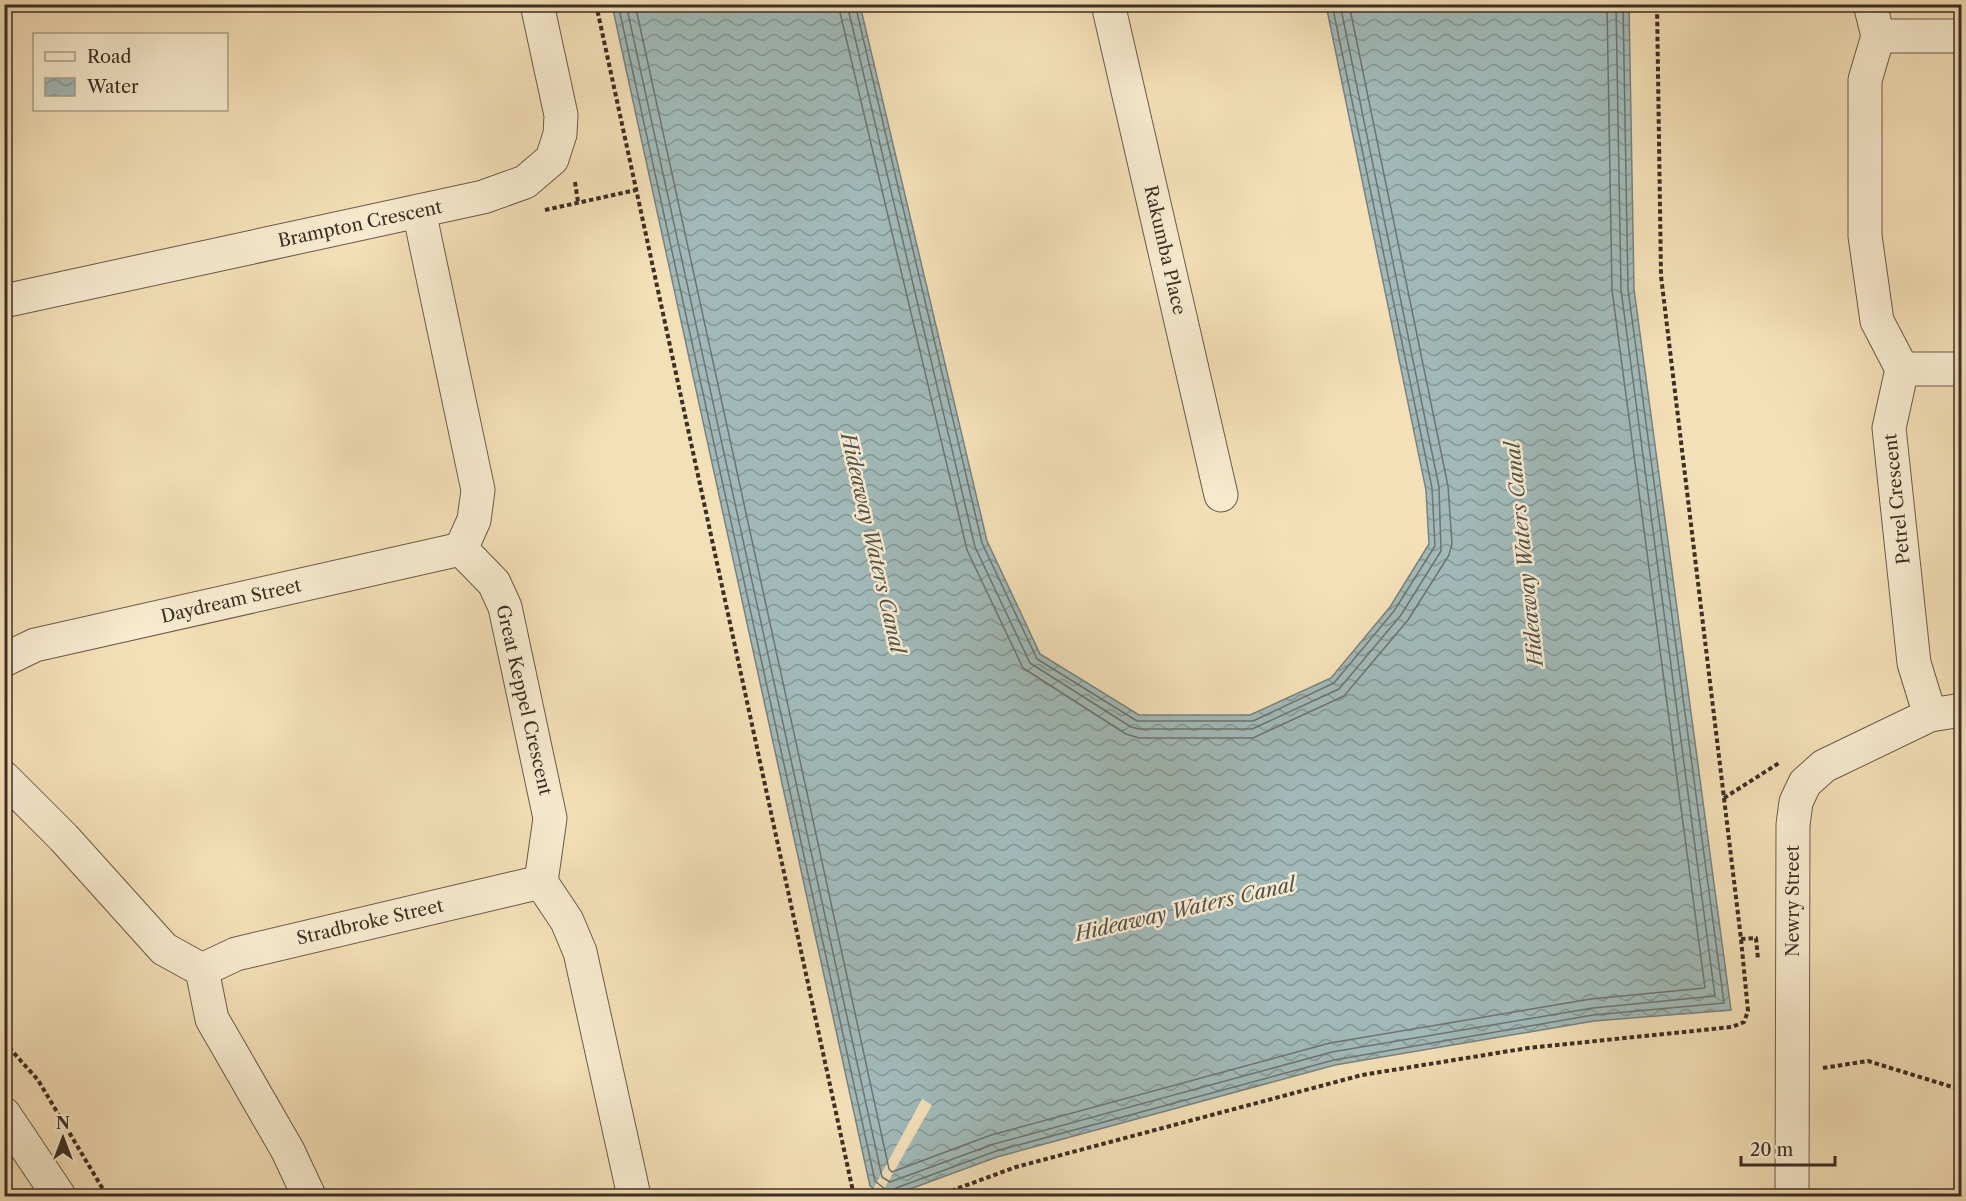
<svg xmlns="http://www.w3.org/2000/svg" width="1966" height="1201" viewBox="0 0 1966 1201" font-family="'Libre Caslon Text',serif">
  <defs>
    <pattern id="water-waves" width="16" height="10" patternUnits="userSpaceOnUse" patternTransform="scale(1.5)"><rect width="16" height="10" fill="#a1bab9"/><path d="M0 5q4-4 8 0t8 0" fill="none" stroke="#849896"/></pattern>
  </defs>
  <rect width="100%" height="100%" fill="#f4e0b7"/>
  <filter id="stains"><feTurbulence type="fractalNoise" baseFrequency=".00333" numOctaves="4"/><feColorMatrix values="0 0 0 0 .2 0 0 0 0 .09 0 0 0 0 .02 0 0 0 .5 -.17"/></filter>
  <radialGradient id="worn" r=".72"><stop offset=".6" stop-color="#630" stop-opacity="0"/><stop offset="1" stop-color="#630" stop-opacity=".3"/></radialGradient>
  <polygon fill="url(#water-waves)" stroke="#79827e" stroke-width="1.5" points="612,5 860,5 987,541 1040,654 1139,715 1250,715 1331,678 1390,607 1429,544 1426,490 1326,5 1629,5 1634,289 1731,1010 1594,1021 1335,1065 997,1157 891,1196 885,1196 870,1186"/>
  <polygon fill="#f4e0b7" points="922,1099 932,1105 880,1196 872,1191"/>
  <g fill="none" stroke-linecap="round" stroke-linejoin="round">
    <g stroke="#6e746f" stroke-width="1.5">
      <polyline points="618,4 875,1181 890,1193 896,1188 996,1151 1334,1060 1593,1015 1724,1003 1628,289 1623,4"/>
      <polyline points="626,4 882,1177 890,1182 994,1144 1332,1052 1593,1008 1715,996 1621,290 1616,4"/>
      <polyline points="635,4 889,1169 892,1172 991,1135 1330,1043 1591,999 1705,988 1612,290 1607,4"/>
      <polyline points="838,4 967,550 1023,668 1126,734 1139,738 1253,738 1344,696 1408,620 1449,555 1452,544 1448,486 1349,4"/>
      <polyline points="847,4 975,547 1030,663 1131,727 1139,729 1252,729 1339,689 1401,615 1441,551 1439,487 1340,4"/>
      <polyline points="855,4 982,543 1037,659 1137,721 1253,721 1334,683 1394,611 1435,546 1432,488 1332,4"/>
    </g>
    <g stroke="#6a5b4a" stroke-width="35">
      <g id="minor">
        <polyline points="1108,4 1221,495"/>
        <polyline points="1870,4 1878,36 1865,80 1865,236 1877,321 1902,369 1889,428 1914,663 1930,715"/>
        <polyline points="1878,36 1962,36"/>
        <polyline points="419,211 478,490 474,520 461,549 494,583 505,607 550,818 541,882 567,921 580,952 634,1196"/>
        <polyline points="4,301 483,197 525,182 552,159 560,134 561,115 537,4"/>
        <polyline points="1902,369 1962,369"/>
        <polyline points="4,660 35,645 461,549"/>
        <polyline points="4,778 64,838 164,949 202,970 212,1019 288,1151 309,1196"/>
        <polyline points="202,970 236,954 541,882"/>
        <polyline points="1792,1196 1793,825 1796,802 1805,783 1824,766 1930,715 1962,710"/>
      </g>
    </g>
    <g stroke="#6a5b4a" stroke-width="35">
      <polyline id="tertiary" points="4,1114 59,1196"/>
    </g>
    <g stroke="#3c2f25" stroke-width="4" stroke-dasharray="4.5 3" stroke-linecap="butt">
      <polyline points="596,4 854,1196"/>
      <polyline points="575,182 578,202"/>
      <polyline points="545,210 636,190"/>
      <polyline points="1724,798 1779,763"/>
      <polyline points="1741,939 1756,938 1758,959"/>
      <polyline points="4,1042 38,1080 107,1196"/>
      <polyline points="1823,1068 1868,1061 1962,1090"/>
      <polyline points="937,1196 1016,1167 1362,1075 1528,1048 1732,1027 1744,1022 1748,1011 1741,939 1661,276 1657,4"/>
      <polyline points="1752,1196 1759,1190"/>
    </g>
    <use href="#minor" stroke="#f8ebd0" stroke-width="33"/>
    <use href="#tertiary" stroke="#f8ebd0" stroke-width="33"/>
  </g>
  <g text-anchor="middle" dominant-baseline="central" stroke-width="5" stroke-linejoin="round" paint-order="stroke">
    <g font-size="18" fill="#3c2f25" stroke="#f8ebd0">
      <text transform="translate(360 224) rotate(-12)">Brampton Crescent</text>
      <text transform="translate(1165 250) rotate(77)">Rakumba Place</text>
      <text transform="translate(1897 499) rotate(-96)">Petrel Crescent</text>
      <text transform="translate(231 601) rotate(-13)">Daydream Street</text>
      <text transform="translate(524 700) rotate(77)">Great Keppel Crescent</text>
      <text transform="translate(1793 901) rotate(-90)">Newry Street</text>
      <text transform="translate(370 922) rotate(-13)">Stradbroke Street</text>
    </g>
    <g font-size="20" font-style="italic" fill="#55524a" stroke="#f8ebd0">
      <text transform="translate(873 543) rotate(77)">Hideaway Waters Canal</text>
      <text transform="translate(1524 554) rotate(-96)">Hideaway Waters Canal</text>
      <text transform="translate(1185 909) rotate(-13)">Hideaway Waters Canal</text>
    </g>
  </g>
  <rect width="1966" height="1201" fill="none" stroke="#f4e0b7" stroke-width="24"/>
  <rect x="6" y="6" width="1954" height="1189" fill="none" stroke="#3c2f25" stroke-width="3"/>
  <rect x="12" y="12" width="1942" height="1177" fill="none" stroke="#3c2f25" stroke-width="1.5"/>
  <rect x="33" y="33" width="195" height="78" fill="#f8ebd0" stroke="#ada08c" stroke-width="1.5"/>
  <rect x="45" y="52" width="30" height="9" fill="#f8ebd0" stroke="#ada08c" stroke-width="1.5"/>
  <text x="87" y="63" font-size="18" fill="#3c2f25">Road</text>
  <rect x="45" y="78" width="30" height="18" fill="url(#water-waves)" stroke="#ada08c" stroke-width="1.5"/>
  <text x="87" y="93" font-size="18" fill="#3c2f25">Water</text>
  <g transform="translate(63 1138)" stroke="#f8ebd0" stroke-width="4.5" paint-order="stroke">
  <path d="M0-4.5L10 22L0 15L-10 22Z" fill="#3c2f25"/>
  <text y="-9" font-size="16" font-weight="bold" text-anchor="middle" fill="#3c2f25">N</text>
  </g>
  <path d="M1741 1156v9h94v-9" fill="none" stroke="#3c2f25" stroke-width="3"/>
  <text x="1750" y="1156" font-size="18" fill="#3c2f25" stroke="#f8ebd0" stroke-width="4.5" paint-order="stroke">20 m</text>
  <rect width="100%" height="100%" filter="url(#stains)"/>
  <rect width="100%" height="100%" fill="url(#worn)"/>
</svg>
